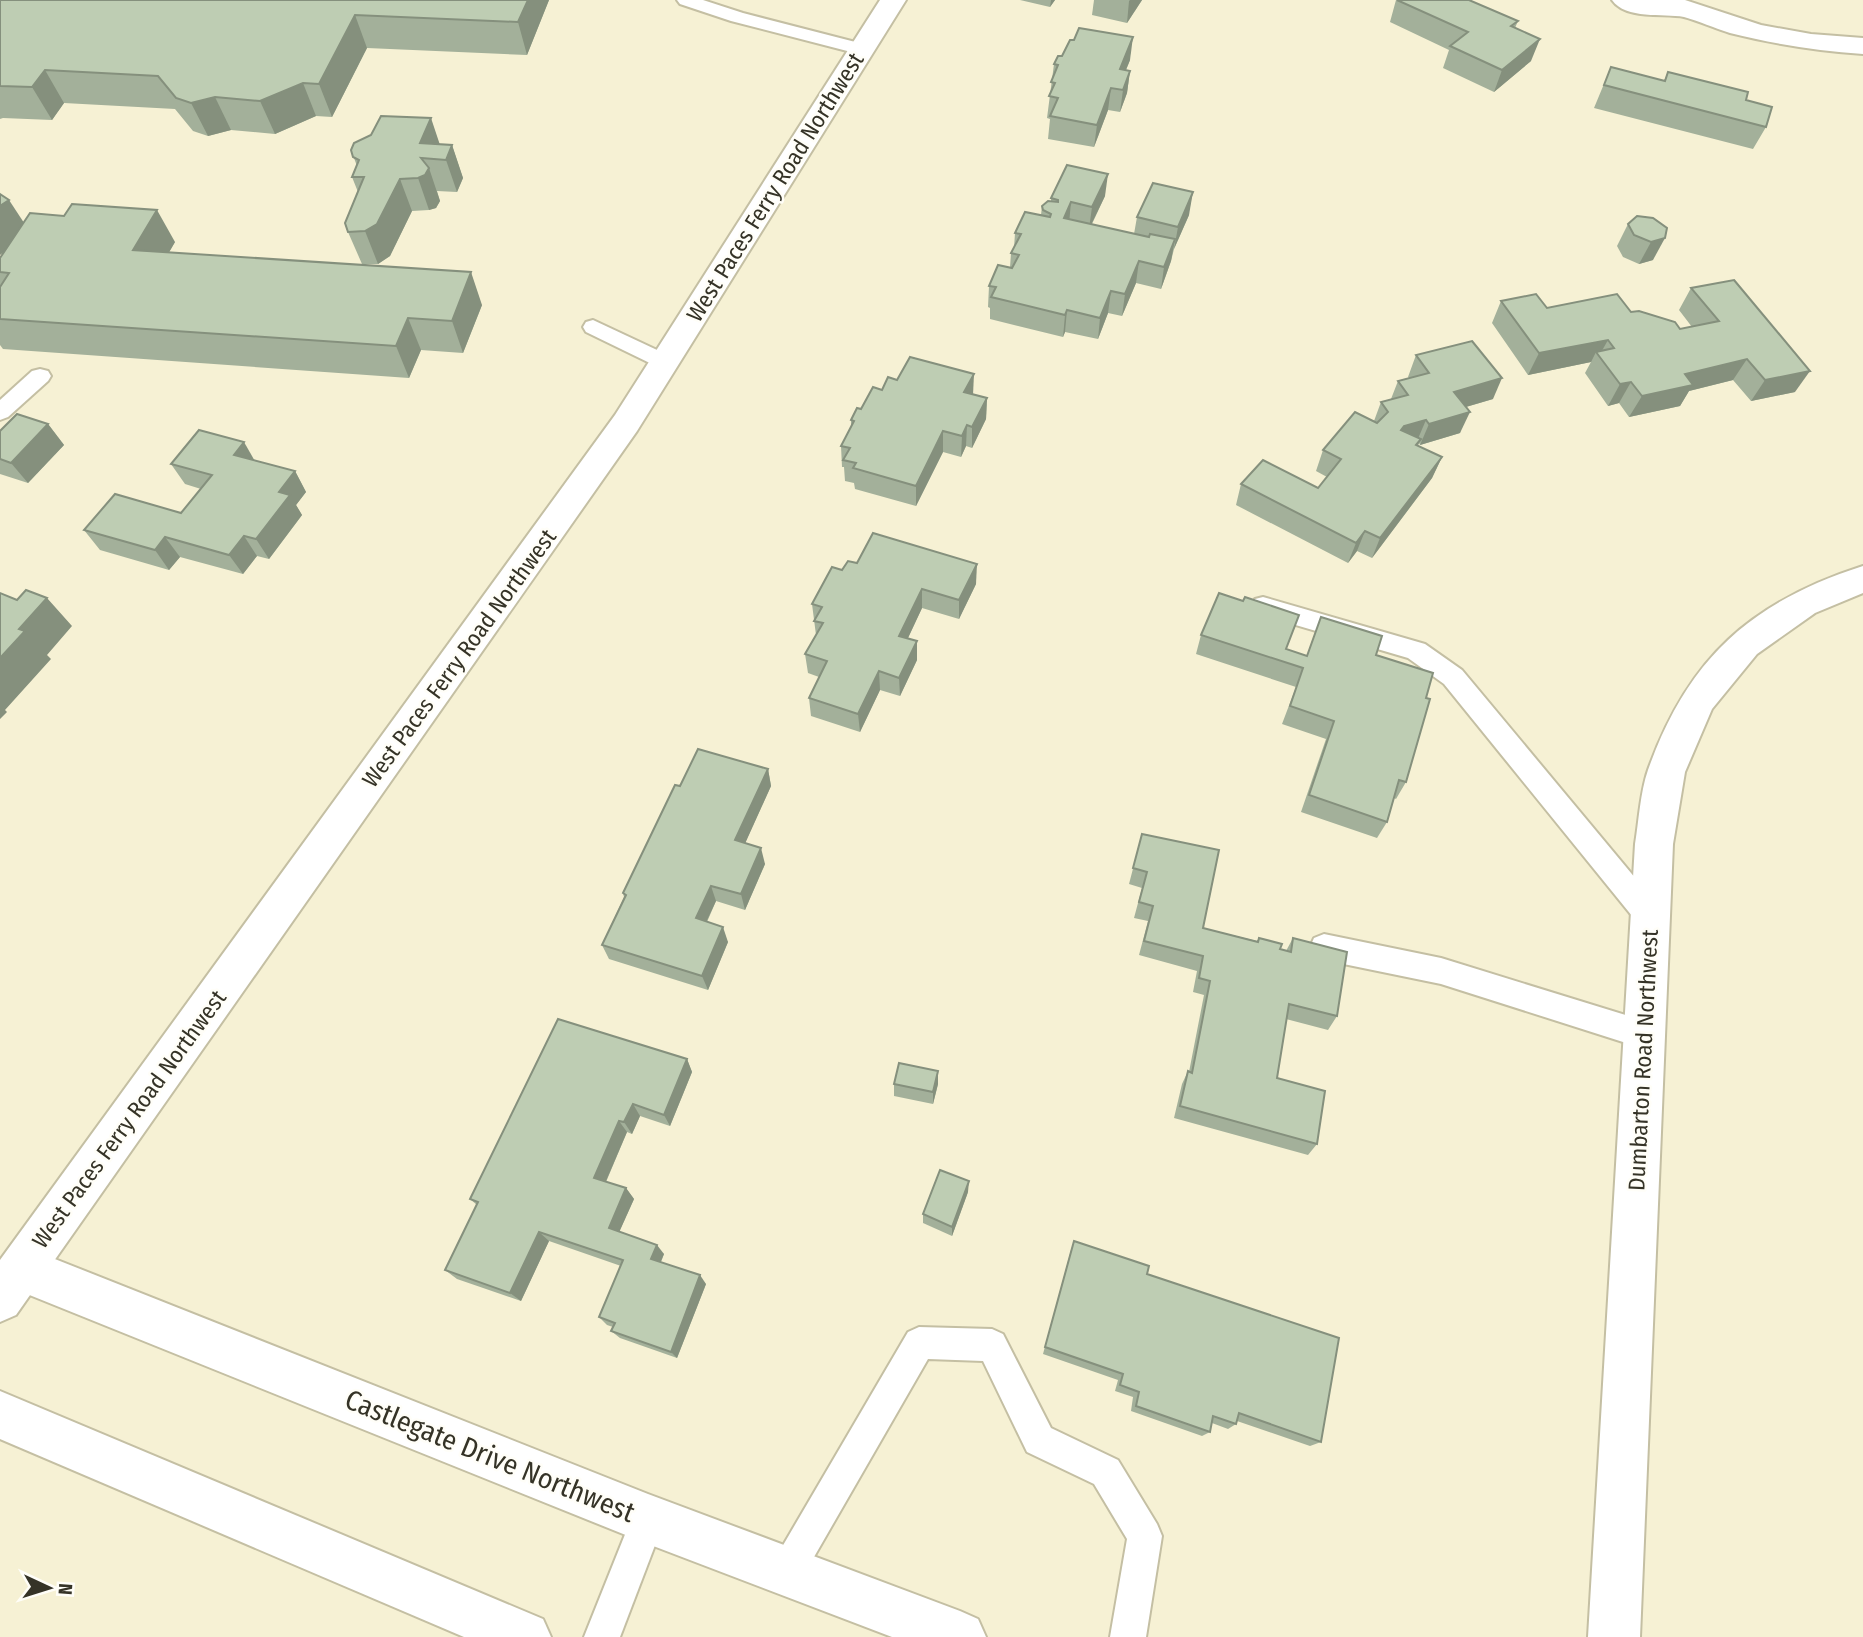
<svg xmlns="http://www.w3.org/2000/svg" width="1863" height="1637" viewBox="0 0 1863 1637" font-family="'Fira Sans Condensed',sans-serif">
  <rect width="100%" height="100%" fill="#f6f1d4"/>
  <g fill="none" stroke-linecap="round" stroke-linejoin="round">
    <g stroke="#c4bfa3" stroke-width="4">
      <g id="lane">
        <polygon points="677,0 703,0 743,13 867,45 870,49 867,53 855,53 731,21 680,4"/>
        <polygon points="593,320 672,357 676,362 672,367 665,369 658,367 586,332 583,327 586,322"/>
        <polygon points="40,369 48,371 51,376 48,381 8,417 0,420 0,400 32,371"/>
        <polygon points="1263,597 1425,644 1462,670 1661,909 1665,918 1661,927 1651,930 1641,927 1444,684 1408,658 1255,613 1251,606 1255,599"/>
        <polygon points="1324,934 1441,958 1645,1021 1655,1025 1659,1035 1655,1045 1645,1049 1441,984 1324,960 1314,956 1310,947 1314,938"/>
        <polygon points="919,1327 992,1329 1003,1334 1051,1428 1118,1460 1157,1524 1162,1536 1146,1637 1110,1637 1127,1539 1094,1484 1027,1452 983,1361 928,1359 799,1583 787,1588 775,1583 770,1571 775,1559 908,1332"/>
        <polygon points="648,1502 660,1507 665,1519 620,1637 584,1637 636,1507"/>
      </g>
    </g>
    <g stroke="#c4bfa3" stroke-width="4">
      <g id="street">
        <path d="M1612,0H1685L1761,25L1811,34L1863,38V54C1818,51 1774,44 1730,33C1714,28 1699,21 1684,17C1663,13 1626,20 1612,0Z"/>
        <path d="M1863,566V593L1815,613L1757,654L1712,709L1685,772L1673,844L1640,1637H1588L1635,844C1639,820 1640,793 1648,770C1688,658 1751,602 1863,566Z"/>
        <polygon points="22,1246 648,1494 960,1611 978,1619 986,1637 892,1637 648,1544 22,1292 6,1285 0,1267 6,1253"/>
        <polygon points="0,1391 543,1619 551,1637 464,1637 0,1439"/>
      </g>
    </g>
    <g stroke="#c4bfa3" stroke-width="4">
      <polygon id="secondary" points="880,0 906,0 637,431 16,1315 0,1322 0,1260 615,415"/>
    </g>
    <use href="#lane" fill="#fff" fill-rule="evenodd"/>
    <use href="#street" fill="#fff" fill-rule="evenodd"/>
    <use href="#secondary" fill="#fff" fill-rule="evenodd"/>
  </g>
  <g fill="#a3b09a">
    <polygon points="0,0 549,0 527,55 367,48 332,117 316,116 275,134 231,130 208,136 193,131 175,109 64,103 52,120 3,118 0,119"/>
    <polygon points="1020,0 1055,0 1050,7"/>
    <polygon points="1094,0 1142,0 1127,23 1092,15"/>
    <polygon points="1396,0 1518,21 1515,28 1531,61 1494,92 1443,68 1449,50 1390,22"/>
    <polygon points="1062,56 1130,60 1126,70 1130,71 1127,93 1120,112 1108,110 1094,147 1048,139 1050,119 1047,118 1054,64"/>
    <polygon points="1611,67 1664,81 1668,72 1746,100 1766,127 1753,149 1594,108"/>
    <polygon points="440,144 452,145 463,178 457,192 437,191 440,201 436,208 429,210 412,211 390,256 378,264 362,264 348,232 358,192 352,177 357,166 351,150"/>
    <polygon points="1105,196 1092,224 1134,234 1137,217 1189,215 1174,249 1171,261 1161,289 1136,283 1122,316 1108,313 1098,339 1065,332 1063,337 990,319 990,308 988,307 989,286 1010,268 1011,253 1014,248 1015,233 1041,215 1042,206 1051,201 1051,198"/>
    <polygon points="1653,218 1653,260 1639,264 1623,257 1617,246 1628,224"/>
    <polygon points="24,223 175,242 169,252 482,305 463,353 421,350 409,378 3,349 0,345 0,258"/>
    <polygon points="1691,288 1795,392 1751,401 1733,380 1689,391 1680,406 1629,417 1619,403 1608,406 1585,373 1591,362 1528,375 1492,323 1501,301 1547,308 1631,312 1680,329 1692,327 1679,310"/>
    <polygon points="1416,355 1493,399 1466,407 1460,433 1420,445 1419,443 1418,446 1442,457 1432,478 1372,558 1357,551 1348,563 1236,505 1241,484 1318,488 1327,477 1316,471 1323,450 1374,421 1381,402 1391,399 1398,381 1409,378 1408,377"/>
    <polygon points="897,380 973,394 987,398 986,419 972,448 966,446 961,457 943,452 916,506 855,489 854,483 845,481 844,467 842,467 841,446 851,427 851,420 882,390"/>
    <polygon points="48,424 64,445 28,483 0,474 0,431"/>
    <polygon points="255,461 295,471 306,492 296,505 302,515 269,559 257,556 243,574 180,557 169,570 100,550 84,530 181,513 201,489 185,484 171,464"/>
    <polygon points="857,563 976,584 959,619 922,608 908,638 917,641 917,660 900,696 880,690 860,732 811,716 809,698 819,677 808,673 805,654 816,635 812,604 842,570"/>
    <polygon points="1321,617 1376,655 1426,698 1406,782 1396,799 1394,798 1387,822 1377,838 1301,812 1326,739 1282,724 1296,687 1196,654 1201,635 1307,656"/>
    <polygon points="768,769 771,786 745,843 765,864 745,910 716,901 707,922 728,942 708,990 609,959 602,945 624,897 623,893 680,786"/>
    <polygon points="1142,834 1203,928 1257,941 1259,938 1280,949 1286,951 1293,938 1337,1016 1328,1030 1286,1019 1277,1078 1317,1144 1308,1155 1174,1118 1182,1084 1188,1071 1189,1072 1204,995 1193,992 1197,971 1139,955 1148,921 1134,918 1142,888 1129,884"/>
    <polygon points="687,1059 692,1072 670,1126 640,1116 632,1134 627,1132 606,1182 626,1188 634,1199 619,1232 664,1254 661,1262 706,1284 677,1358 620,1338 611,1331 613,1327 607,1325 599,1317 621,1266 549,1241 521,1301 457,1279 445,1270 477,1205 470,1199"/>
    <polygon points="894,1084 938,1084 933,1104 894,1096"/>
    <polygon points="968,1192 952,1236 923,1223 923,1214"/>
    <polygon points="1074,1241 1147,1274 1321,1442 1310,1446 1237,1421 1236,1424 1228,1429 1212,1423 1210,1432 1202,1436 1131,1411 1133,1397 1115,1391 1118,1380 1043,1354 1071,1250"/>
  </g>
  <g fill="#85907d">
    <polygon points="528,0 549,0 527,55 518,22"/>
    <polygon points="1051,0 1055,0 1050,7"/>
    <polygon points="1130,0 1142,0 1127,23 1129,1"/>
    <polygon points="355,15 367,48 332,117 319,84"/>
    <polygon points="1133,37 1130,60 1118,89 1120,69"/>
    <polygon points="1540,39 1531,61 1494,92 1502,70"/>
    <polygon points="45,70 64,103 52,120 32,87"/>
    <polygon points="1130,71 1127,93 1120,112 1123,90"/>
    <polygon points="303,83 316,116 275,134 260,101"/>
    <polygon points="1111,88 1108,110 1094,147 1097,125"/>
    <polygon points="215,97 231,130 208,136 191,103"/>
    <polygon points="431,118 442,151 420,143"/>
    <polygon points="452,145 463,178 457,192 446,160"/>
    <polygon points="429,168 440,201 436,208 429,210 418,178"/>
    <polygon points="1108,174 1105,196 1089,229 1092,207"/>
    <polygon points="400,179 412,211 390,256 378,264 365,231"/>
    <polygon points="1193,192 1189,215 1174,249 1178,227"/>
    <polygon points="9,200 30,232 0,255 0,206"/>
    <polygon points="1071,202 1069,224 1064,218"/>
    <polygon points="157,210 175,242 152,282 133,250"/>
    <polygon points="1665,238 1653,260 1639,264 1651,242"/>
    <polygon points="1175,239 1171,261 1161,289 1164,267"/>
    <polygon points="1139,261 1136,283 1122,316 1125,294"/>
    <polygon points="471,272 482,305 463,353 452,321"/>
    <polygon points="1111,291 1108,313 1098,339 1100,318"/>
    <polygon points="1067,310 1065,332 1063,337 1065,315"/>
    <polygon points="408,318 421,350 409,378 396,346"/>
    <polygon points="1608,340 1599,356 1596,352 1591,362 1528,375 1539,353"/>
    <polygon points="1747,359 1733,380 1689,391 1680,406 1629,417 1642,396 1685,374"/>
    <polygon points="1810,371 1795,392 1751,401 1765,380"/>
    <polygon points="974,374 973,395 964,392"/>
    <polygon points="1502,378 1493,399 1445,413 1454,392"/>
    <polygon points="1631,382 1619,403 1608,406 1620,384"/>
    <polygon points="987,398 986,419 972,448 972,427"/>
    <polygon points="1470,412 1460,433 1420,445 1429,424"/>
    <polygon points="1426,420 1417,441 1401,430 1404,426"/>
    <polygon points="48,424 64,445 28,483 11,463"/>
    <polygon points="967,425 966,446 961,457 962,436"/>
    <polygon points="943,431 943,452 916,506 916,486"/>
    <polygon points="244,442 256,463 234,455"/>
    <polygon points="1442,457 1432,478 1372,558 1380,538"/>
    <polygon points="295,471 306,492 296,505 302,515 269,559 256,539 279,492"/>
    <polygon points="1365,531 1357,551 1348,563 1356,543"/>
    <polygon points="244,536 257,556 243,574 229,555"/>
    <polygon points="165,537 180,557 169,570 155,550"/>
    <polygon points="977,564 976,584 959,619 959,600"/>
    <polygon points="922,589 922,608 900,655 899,636"/>
    <polygon points="47,598 72,626 47,655 51,659 5,710 7,712 0,719 0,658 19,629"/>
    <polygon points="917,641 917,660 900,696 899,678"/>
    <polygon points="879,671 880,690 860,732 858,714"/>
    <polygon points="768,769 771,786 739,857 735,840"/>
    <polygon points="761,848 765,864 745,910 741,894"/>
    <polygon points="711,886 716,901 701,933 696,918"/>
    <polygon points="723,927 728,942 708,990 702,976"/>
    <polygon points="687,1059 692,1072 670,1126 664,1115"/>
    <polygon points="938,1071 938,1084 933,1104 933,1092"/>
    <polygon points="633,1104 640,1116 632,1134 624,1122"/>
    <polygon points="619,1121 627,1132 603,1188 594,1178"/>
    <polygon points="969,1181 968,1192 952,1236 952,1227"/>
    <polygon points="626,1188 634,1199 617,1237 609,1228"/>
    <polygon points="539,1232 549,1241 521,1301 510,1293"/>
    <polygon points="657,1245 664,1254 658,1268 651,1259"/>
    <polygon points="700,1275 706,1284 677,1358 671,1352"/>
  </g>
  <g fill="#becdb3" stroke="#85907d" stroke-width="2">
    <polygon points="0,0 528,0 518,22 355,15 319,84 303,83 260,101 215,97 191,103 176,98 158,76 45,70 32,87 0,86"/>
    <polygon points="1397,0 1469,0 1518,21 1511,26 1540,39 1502,70 1450,46 1468,32"/>
    <polygon points="1079,28 1133,37 1120,69 1130,71 1123,90 1111,88 1097,125 1050,116 1058,98 1049,96 1055,83 1051,82 1058,65 1054,64 1058,56 1062,56 1070,40 1074,40"/>
    <polygon points="1611,67 1665,81 1668,72 1748,92 1746,100 1772,107 1766,127 1604,85"/>
    <polygon points="381,116 431,118 420,143 452,145 446,160 421,158 429,168 425,175 418,178 400,179 377,224 365,231 348,232 345,223 364,177 352,177 359,160 353,157 351,150 354,143 371,135"/>
    <polygon points="1067,165 1108,174 1092,207 1071,202 1064,218 1149,237 1150,234 1175,239 1164,267 1139,261 1125,294 1111,291 1100,318 1067,310 1065,315 991,297 996,287 989,286 998,265 1012,268 1019,255 1011,253 1021,234 1015,233 1025,212 1050,217 1051,214 1043,210 1042,206 1048,201 1058,202 1058,200 1051,198"/>
    <polygon points="1153,183 1193,192 1178,227 1137,217"/>
    <polygon points="0,194 9,200 0,206"/>
    <polygon points="72,204 157,210 133,250 471,272 452,321 408,318 396,346 0,319 0,287 9,273 0,272 0,258 30,213 64,216"/>
    <polygon points="1637,216 1653,218 1667,228 1665,238 1651,242 1634,235 1628,224"/>
    <polygon points="1734,280 1810,371 1765,380 1747,359 1685,374 1693,385 1642,396 1631,382 1620,384 1596,352 1614,348 1608,340 1539,353 1501,301 1536,294 1547,308 1617,294 1631,312 1639,311 1675,322 1680,329 1719,321 1691,288"/>
    <polygon points="1472,341 1502,378 1454,392 1470,412 1429,424 1426,420 1404,426 1401,430 1421,439 1416,445 1442,457 1380,538 1365,531 1356,543 1241,484 1263,460 1318,488 1341,459 1323,450 1355,412 1377,423 1388,412 1381,402 1408,395 1398,381 1429,373 1416,355"/>
    <polygon points="910,357 974,374 964,392 987,398 972,427 967,425 962,436 943,431 916,486 853,468 856,463 843,460 850,448 841,446 854,421 851,420 857,408 861,409 873,387 882,390 888,377 897,380"/>
    <polygon points="17,414 48,424 11,463 0,459 0,431"/>
    <polygon points="199,430 244,442 234,455 295,471 279,492 290,495 256,539 244,536 229,555 165,537 155,550 84,530 115,494 181,513 212,475 171,464"/>
    <polygon points="873,533 977,564 959,600 922,589 899,636 917,641 899,678 879,671 858,714 809,698 827,661 805,654 823,623 814,621 822,607 812,604 832,567 842,570 848,561 857,563"/>
    <polygon points="26,590 47,598 19,629 25,631 0,658 0,593 17,600"/>
    <polygon points="1219,593 1243,601 1245,597 1299,615 1286,649 1307,656 1321,617 1382,636 1376,655 1433,673 1426,698 1430,699 1406,782 1399,780 1387,822 1309,795 1334,721 1290,706 1303,668 1201,635"/>
    <polygon points="698,749 768,769 735,840 761,848 741,894 711,886 696,918 723,927 702,976 602,945 626,895 623,893 675,785 680,786"/>
    <polygon points="1142,834 1219,850 1203,928 1258,942 1259,938 1282,944 1280,949 1291,952 1293,938 1347,952 1337,1016 1289,1004 1277,1078 1325,1091 1317,1144 1180,1106 1188,1071 1192,1073 1210,981 1199,978 1203,956 1144,941 1153,906 1139,902 1147,872 1133,868"/>
    <polygon points="558,1019 687,1059 664,1115 633,1104 624,1122 619,1121 594,1178 626,1188 609,1228 657,1245 651,1259 700,1275 671,1352 611,1331 615,1323 599,1317 623,1260 539,1232 510,1293 445,1270 478,1202 470,1199"/>
    <polygon points="899,1063 938,1071 933,1092 894,1084"/>
    <polygon points="940,1170 969,1181 952,1227 923,1214"/>
    <polygon points="1074,1241 1149,1266 1147,1274 1339,1338 1321,1442 1239,1413 1236,1424 1213,1416 1210,1432 1136,1406 1139,1392 1120,1385 1123,1374 1045,1347"/>
  </g>
  <g text-anchor="middle" dominant-baseline="central" stroke-width="5" stroke-linejoin="round" paint-order="stroke">
    <g font-size="23" fill="#353327" stroke="#fffef8">
      <text transform="translate(775 187) rotate(-58)">West Paces Ferry Road Northwest</text>
      <text transform="translate(459 658) rotate(-54)">West Paces Ferry Road Northwest</text>
      <text transform="translate(1643 1060) rotate(-87)">Dumbarton Road Northwest</text>
      <text transform="translate(129 1119) rotate(-54)">West Paces Ferry Road Northwest</text>
    </g>
    <g font-size="28" fill="#353327" stroke="#fffef8">
      <text transform="translate(490 1456) rotate(22)">Castlegate Drive Northwest</text>
    </g>
  </g>
  <g transform="translate(49 1588) rotate(94)" stroke="#fffef8" stroke-width="5" paint-order="stroke">
  <path d="M0-5L12 26L0 18L-12 26Z" fill="#353327"/>
  <text y="-10" font-size="19" font-weight="bold" text-anchor="middle" fill="#353327">N</text>
  </g>
</svg>
